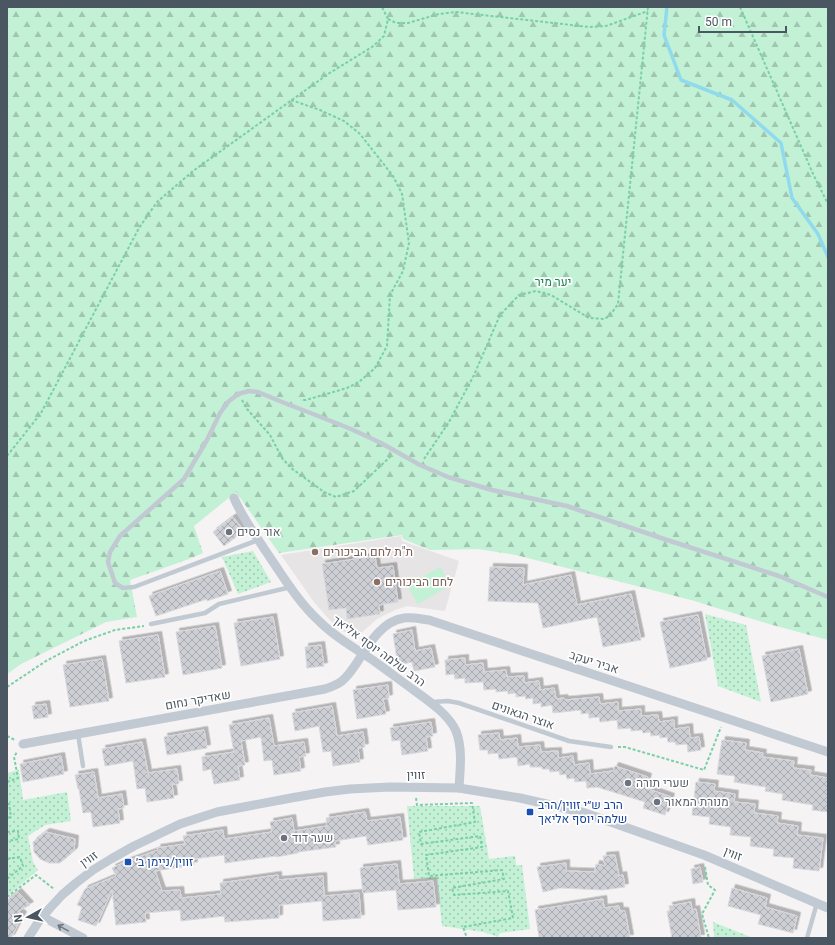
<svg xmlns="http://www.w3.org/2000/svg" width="835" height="945" viewBox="0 0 835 945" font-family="Roboto,Heebo,sans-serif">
  <defs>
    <pattern id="green-dots" width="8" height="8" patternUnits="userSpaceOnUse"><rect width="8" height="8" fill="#c3f1d5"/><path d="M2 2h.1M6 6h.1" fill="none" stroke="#a0c6b0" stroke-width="1.8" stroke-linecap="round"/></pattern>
    <pattern id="forest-firs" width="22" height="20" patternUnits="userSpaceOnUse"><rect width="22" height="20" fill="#c3f1d5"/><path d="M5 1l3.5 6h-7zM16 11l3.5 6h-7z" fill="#a0c6b0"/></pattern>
    <pattern id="building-cross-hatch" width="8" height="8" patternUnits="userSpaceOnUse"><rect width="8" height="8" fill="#cdcfd5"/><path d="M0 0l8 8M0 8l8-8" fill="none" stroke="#a8abb0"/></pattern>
    <filter id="shadow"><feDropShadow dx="3.5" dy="-3.5" stdDeviation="0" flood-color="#0004"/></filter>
  </defs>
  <rect width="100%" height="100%" fill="#f5f3f3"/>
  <polygon fill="#e6e4e5" points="401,536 402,541 459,561 445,611 407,606 395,610 377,619 359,635 353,637 339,629 327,617 314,602 281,555"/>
  <g fill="url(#green-dots)">
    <polygon points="253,551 271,582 238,594 222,557"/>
    <polygon points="705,614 746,625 761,702 718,686"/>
    <polygon points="19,770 23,800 67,792 71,821 45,825 28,836 33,862 38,870 7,896 7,773"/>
    <polygon points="407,806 480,806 489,859 515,856 516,865 522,865 530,929 500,933 498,937 483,932 442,926 437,879 414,878"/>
    <polygon points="713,922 753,938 714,938"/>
  </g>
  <polygon fill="url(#forest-firs)" points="7,7 828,7 828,640 769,624 691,600 516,555 478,549 430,550 403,539 402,535 279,553 236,492 194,526 203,553 189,559 130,580 137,617 106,622 21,664 7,674"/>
  <polygon fill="#c3f1d5" points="440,567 451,585 418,604 407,586"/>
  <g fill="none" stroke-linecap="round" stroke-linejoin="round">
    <polyline stroke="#90daee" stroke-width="3.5" points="667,7 664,35 681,80 732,100 781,143 792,198 818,234 828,257"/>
  </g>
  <g fill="url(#building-cross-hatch)" stroke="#d7d9de" filter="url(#shadow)">
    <polygon points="233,517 244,531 224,546 213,532"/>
    <polygon points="375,556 377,568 393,566 398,602 379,605 380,614 347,619 346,608 329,610 322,564"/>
    <polygon points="490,567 524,568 523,585 571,575 577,605 631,594 641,640 603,647 597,617 543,628 538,603 488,601"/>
    <polygon points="220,571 228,594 207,601 207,599 156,616 149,596"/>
    <polygon points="698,615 707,660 670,668 660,622"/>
    <polygon points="273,617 280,659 241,666 234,623"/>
    <polygon points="215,626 222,668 183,675 176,632"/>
    <polygon points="412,630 415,651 431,648 435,667 414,671 412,662 398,665 393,634"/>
    <polygon points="158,635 165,677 126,683 119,641"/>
    <polygon points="321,645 324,666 307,668 305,647"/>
    <polygon points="799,649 808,694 771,702 762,656"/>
    <polygon points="465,658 465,665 483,663 484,672 506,670 507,677 524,676 524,683 539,681 540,690 554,688 556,699 564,698 565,700 599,697 600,704 618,702 618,711 641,709 641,716 658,715 659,722 674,720 674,729 689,727 690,738 699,737 701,750 688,752 687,744 676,745 675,742 668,742 667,737 660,738 660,735 651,736 650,732 643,733 642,730 631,731 631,728 618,729 617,720 600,722 599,717 589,718 589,713 581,714 581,710 553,713 552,705 541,707 541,703 533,704 533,698 526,699 525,696 516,697 516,693 508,694 508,691 496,692 496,689 484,690 483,682 465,683 465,678 455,679 454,674 446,675 445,660"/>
    <polygon points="102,659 109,701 70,707 63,665"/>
    <polygon points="388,685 389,698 383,699 386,714 357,719 353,690"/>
    <polygon points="46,704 48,717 34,719 32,706"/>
    <polygon points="332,706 337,736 363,732 365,747 358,748 360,762 333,766 331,751 323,752 319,726 295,731 292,713"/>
    <polygon points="269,718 274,746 304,742 306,756 299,757 301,771 274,775 272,760 264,761 261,737 241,741 245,765 238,766 240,780 214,784 211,769 203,771 202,757 234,752 229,725"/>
    <polygon points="431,722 433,736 426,737 428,751 402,755 400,740 392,741 390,728"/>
    <polygon points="204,730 207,748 167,755 164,737"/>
    <polygon points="499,733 500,740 517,738 518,747 540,745 541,752 558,751 558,758 573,756 574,765 589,763 590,774 613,771 615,766 648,777 645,788 671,797 665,815 643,808 645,802 597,787 587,788 586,781 575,782 574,778 567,779 566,774 560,775 559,771 550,772 549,769 542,769 542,767 530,767 530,764 518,766 517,757 499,759 498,753 488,754 488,750 480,750 478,735"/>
    <polygon points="722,740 746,743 745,750 763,753 762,757 794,761 793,768 811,770 810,775 828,778 828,812 812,810 813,805 782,800 783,794 765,791 766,787 734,782 735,776 717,774"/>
    <polygon points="142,742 148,773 177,769 179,784 172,784 174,798 147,802 145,788 137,789 133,761 105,766 102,749"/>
    <polygon points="61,756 64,774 23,782 20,764"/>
    <polygon points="94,772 98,798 122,794 124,808 118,809 120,823 93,827 91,812 83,813 79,789 78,789 75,775"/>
    <polygon points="696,782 715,784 714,791 735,794 734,802 755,804 754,813 778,816 777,823 798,826 797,835 823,838 819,871 793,868 794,858 773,856 774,849 750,846 751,837 730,835 731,827 709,824 710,817 692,815"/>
    <polygon points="365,812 367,821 400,817 403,840 368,845 366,836 335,841 336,847 298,852 298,853 276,857 276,856 225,863 224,855 193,859 194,865 155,871 162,891 180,890 181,898 221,894 220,883 278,875 278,880 323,876 324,896 359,893 361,918 323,921 322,901 279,905 279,918 225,922 224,916 181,921 180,910 145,913 146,922 116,925 112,890 96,926 78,920 82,907 77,905 85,889 116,876 112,868 125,862 158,850 157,848 185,844 183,836 223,830 224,839 272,832 270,822 292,818 294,831 327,826 326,818"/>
    <polygon points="46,832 75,839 74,851 60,863 49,863 40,859 34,852 33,842"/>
    <polygon points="615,855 619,876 623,875 625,887 603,890 560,888 543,892 537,867 566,863 566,871 595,872 596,864 605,866 603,856"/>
    <polygon points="397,864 399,884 433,881 436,907 398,910 396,890 363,893 360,868"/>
    <polygon points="700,867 703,882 693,884 691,869"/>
    <polygon points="732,888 767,898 765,907 797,916 793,933 758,924 761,915 728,906"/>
    <polygon points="18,892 30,905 18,911 23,915 11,938 7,938 7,900"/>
    <polygon points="603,899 604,908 619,906 620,911 625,911 630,938 539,938 535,910"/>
    <polygon points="691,902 692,910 696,909 701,938 672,938 667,911 670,911 669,906"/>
  </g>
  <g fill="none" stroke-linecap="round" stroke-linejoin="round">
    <g stroke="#7ad0a6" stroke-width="2" stroke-dasharray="3 2" stroke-linecap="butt">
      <polyline points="740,7 814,176 828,204"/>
      <polyline points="388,19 396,23 408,23 439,14 456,12 589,27 606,26 648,11"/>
      <polyline points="291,100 320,110 344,121 360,134 393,176 402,194 409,243 403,271 390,295 387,346 375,368 359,382 347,388 306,400 301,400"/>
      <polyline points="242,400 247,409 270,435 282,458 291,468 324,492 336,497 354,491 391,456"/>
      <polyline points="7,456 41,413 139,228 157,202 193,171 328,74 372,47 384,36 388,19 382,7"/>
      <polyline points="424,459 449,422 474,375 500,315 519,295 536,291 551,295 589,318 605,319 611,314 618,304 648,7"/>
      <polyline points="7,687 46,661 84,641 115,630 144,626"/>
      <polyline points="7,736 15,740"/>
      <polyline points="618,747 625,747 704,770 721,727"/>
      <polyline points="7,782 18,778 14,757 17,752"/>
      <polyline points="416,798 417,805 472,803 475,822 419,832 421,844 480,836 482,847 426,855 429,876 502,870 504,879 452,888 454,895 508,891 513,918 463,927 467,938"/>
      <polyline points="7,804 9,804 11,817 7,818"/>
      <polyline points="7,832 18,831 19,839 7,841"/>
      <polyline points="7,859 20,857 23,866 7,879"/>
      <polyline points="705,867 708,885 715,890 702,914 709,938"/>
      <polyline points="7,897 36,875 54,889"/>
    </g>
    <g stroke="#c1cad2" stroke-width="4.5">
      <polyline points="258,540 134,587 123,588 115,583 108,562 110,552 120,536 184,479 207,440 220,413 228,402 238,394 249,391 258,392 282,402 308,412 351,429 381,443 420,465 448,477 492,490 567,506 664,539 779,576 828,597"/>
      <polyline points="151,624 205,613 219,604 291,587"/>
      <polyline points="432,702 448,701 459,703 569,741 611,747"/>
      <polyline points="78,734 83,766"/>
      <polyline points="807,938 817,903"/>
    </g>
    <g stroke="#c1cad2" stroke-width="9">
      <path d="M234,498C242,517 254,533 265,550C282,575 298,602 320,622C336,638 355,648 374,661C388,671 401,681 415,691C429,701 449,715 456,731C463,749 460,770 459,788"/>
      <path d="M23,744L325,689C331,687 337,685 342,681C348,676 352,670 356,664C367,647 381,621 404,618C412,617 421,619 429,620L828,752"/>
      <polyline points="43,917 83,938"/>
      <polyline points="28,938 39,921 50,908 62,895 76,883 93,870 111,859 134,846 180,824 217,812 291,798 325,792 350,789 390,787 459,788 520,798 551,805 585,813 704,855 828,908"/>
    </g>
  </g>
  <defs><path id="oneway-shaft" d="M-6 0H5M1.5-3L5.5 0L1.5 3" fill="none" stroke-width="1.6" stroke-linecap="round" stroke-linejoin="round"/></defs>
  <use stroke="#6e7983" href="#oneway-shaft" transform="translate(63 928) rotate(-151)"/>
  <g fill="#6b7280" stroke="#fff" stroke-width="1.5">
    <circle cx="229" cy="532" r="4"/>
    <circle cx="628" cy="783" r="4"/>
    <circle cx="657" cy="802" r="4"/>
    <circle cx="284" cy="838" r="4"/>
  </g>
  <g fill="#8d6e63" stroke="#fff" stroke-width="1.5">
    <circle cx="315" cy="552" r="4"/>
    <circle cx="377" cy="582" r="4"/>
  </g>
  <g fill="#1a4fb4" stroke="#fff" stroke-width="1.5">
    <rect x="526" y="808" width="8" height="8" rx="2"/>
    <rect x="124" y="858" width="8" height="8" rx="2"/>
  </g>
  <g text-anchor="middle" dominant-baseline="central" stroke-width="3.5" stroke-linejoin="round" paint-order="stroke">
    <g font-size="12" fill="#17864f" stroke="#fff">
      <text x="553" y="282">יער מיר</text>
    </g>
    <g font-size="12" fill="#5b616d" stroke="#fff" text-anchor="start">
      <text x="237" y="532">אור נסים</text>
      <text x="636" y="783">שערי תורה</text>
      <text x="665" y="802">מנורת המאור</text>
      <text x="292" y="838">שער דוד</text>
    </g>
    <g font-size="12" fill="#785e54" stroke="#fff" text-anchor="start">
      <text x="323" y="552">ת"ת לחם הביכורים</text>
      <text x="385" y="582">לחם הביכורים</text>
    </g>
    <g font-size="12" fill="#4a5661" stroke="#fff">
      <text transform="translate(379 651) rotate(36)">הרב שלמה יוסף אליאך</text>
      <text transform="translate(594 662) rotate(18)">אביר יעקב</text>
      <text transform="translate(198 700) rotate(-10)">שאדיקר נחום</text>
      <text transform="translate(523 715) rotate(19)">אוצר הגאונים</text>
      <text x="416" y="775">זווין</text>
      <text transform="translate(733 854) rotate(23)">זווין</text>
      <text transform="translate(89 859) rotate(-34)">זווין</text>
    </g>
    <g font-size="12" fill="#164399" stroke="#fff" text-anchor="start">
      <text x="538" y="805">הרב ש״י זווין/הרב<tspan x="538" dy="14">שלמה יוסף אליאך</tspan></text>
      <text x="136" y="862">זווין/ניימן ב׳</text>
    </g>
  </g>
  <rect width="835" height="945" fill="none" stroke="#4a5661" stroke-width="16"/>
  <g transform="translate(28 917) rotate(262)" stroke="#ffffff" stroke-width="3" paint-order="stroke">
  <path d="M0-3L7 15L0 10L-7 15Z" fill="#4a5661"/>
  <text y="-6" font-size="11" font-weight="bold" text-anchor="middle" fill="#4a5661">N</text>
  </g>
  <path d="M699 26v6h87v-6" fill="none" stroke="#4a5661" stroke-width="2"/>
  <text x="705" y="26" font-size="12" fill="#4a5661" stroke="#ffffff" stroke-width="3" paint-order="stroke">50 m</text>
</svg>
